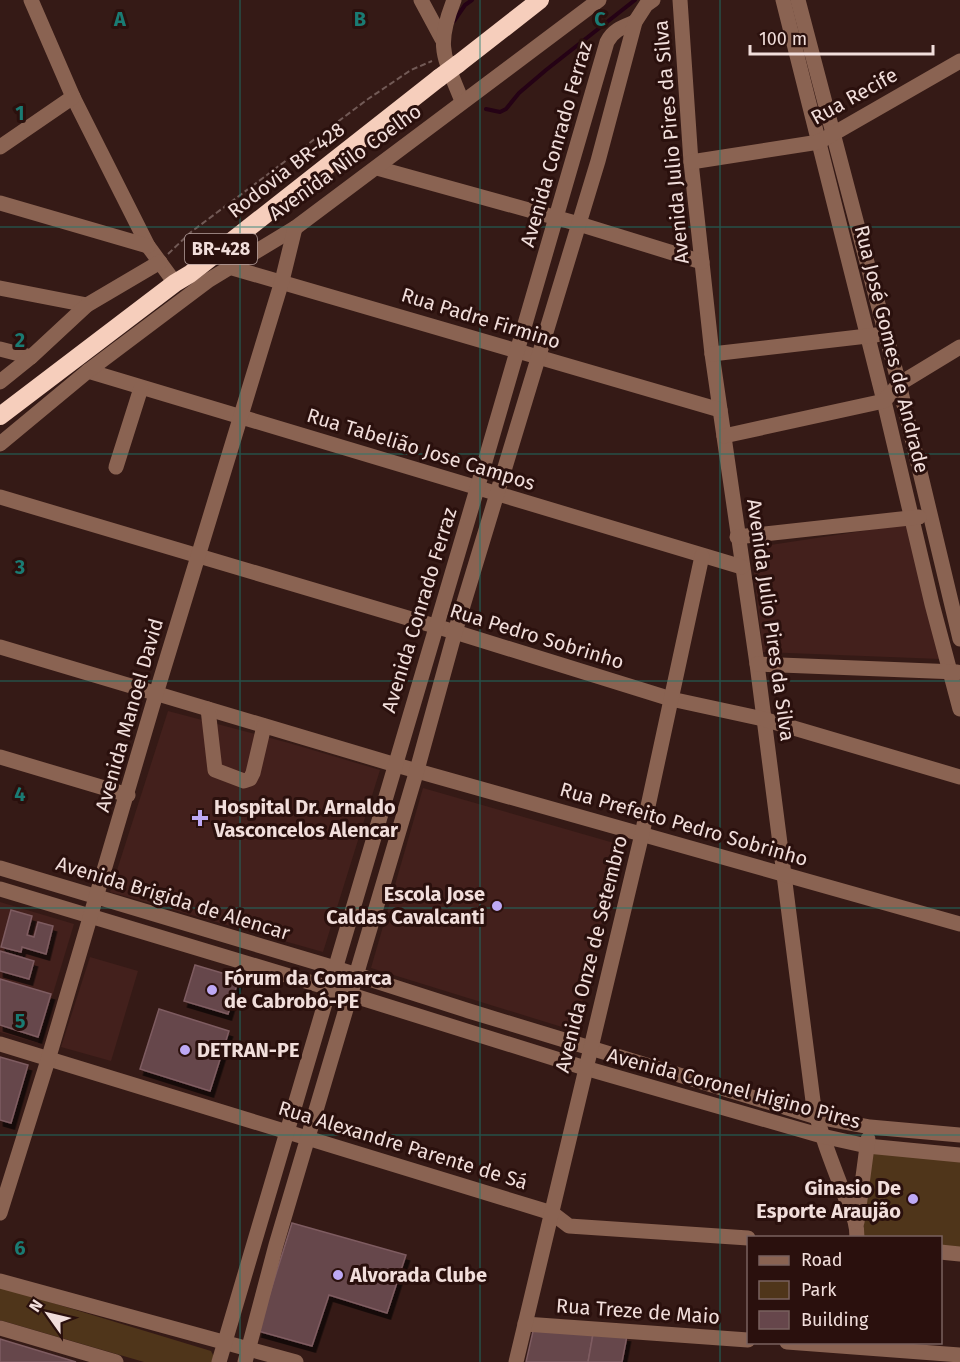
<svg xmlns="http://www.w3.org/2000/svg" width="960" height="1362" viewBox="0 0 960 1362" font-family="'Fira Sans',sans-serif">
  <defs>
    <filter id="shadow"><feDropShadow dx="3.5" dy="6" stdDeviation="0" flood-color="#0009"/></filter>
  </defs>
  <rect width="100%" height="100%" fill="#351a16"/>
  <g fill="#43201c">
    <polygon points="909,524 940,659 763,652 751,548"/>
    <polygon points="168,711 289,743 380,770 323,952 110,892"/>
    <polygon points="423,788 621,845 575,1031 371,968"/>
    <polygon points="0,902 74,924 38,1043 0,1032"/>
    <polygon points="90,957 138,971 111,1061 61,1047"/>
  </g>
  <g fill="#4f351a">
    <polygon points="872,1153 960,1160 960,1250 941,1248 940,1238 862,1238"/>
    <polygon points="0,1287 211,1351 215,1359 214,1362 144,1362 0,1320"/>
  </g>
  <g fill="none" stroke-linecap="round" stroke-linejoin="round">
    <g stroke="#250215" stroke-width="4">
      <polyline points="454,21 465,5 472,0"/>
      <polyline points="486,109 500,112 506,109 519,93 546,70 635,0"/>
    </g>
  </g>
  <g fill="#66464b" stroke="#7e5c61" stroke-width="1.5" filter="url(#shadow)">
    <polygon points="11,910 32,916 27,935 34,937 38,922 53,926 46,954 22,947 21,952 1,947"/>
    <polygon points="0,951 34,961 29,979 0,971"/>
    <polygon points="195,965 239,978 228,1014 184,1001"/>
    <polygon points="0,979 51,994 38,1037 0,1025"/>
    <polygon points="159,1009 229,1031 210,1091 140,1069"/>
    <polygon points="0,1057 28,1065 11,1123 0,1120"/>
    <polygon points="292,1223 406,1255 387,1313 329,1295 312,1346 258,1331"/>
    <polygon points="534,1327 593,1334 588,1362 526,1362"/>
    <polygon points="593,1334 627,1336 622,1362 588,1362"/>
    <polygon points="0,1339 76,1362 0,1362"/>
  </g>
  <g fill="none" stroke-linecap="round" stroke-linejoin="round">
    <polyline stroke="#725a56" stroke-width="2" stroke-dasharray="6 3" stroke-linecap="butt" points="168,254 191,232 368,99 411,70 432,61"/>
    <g stroke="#8a6352" stroke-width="15">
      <polyline points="31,0 73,97 148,246 175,283"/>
      <polyline points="421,0 442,39"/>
      <path d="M454,0C435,48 444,56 462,101"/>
      <path d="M680,0L691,162L712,354L757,664L813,1101C820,1133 832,1163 844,1194C850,1212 857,1217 857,1238"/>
      <polyline points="783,0 884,401 932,604 960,709"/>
      <polyline points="798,0 899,384 960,639"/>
      <polyline points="0,147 73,97"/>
      <polyline points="691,162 819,142 960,61"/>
      <polyline points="377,168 579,224 702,262"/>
      <polyline points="0,203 148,246"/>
      <polyline points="229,267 720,410"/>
      <polyline points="0,288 87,305"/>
      <polyline points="0,349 31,357"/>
      <polyline points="712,354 876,335"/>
      <polyline points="88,371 742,567"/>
      <polyline points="0,382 31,357 87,305 160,262"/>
      <polyline points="724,436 884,401 899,384 960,347"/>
      <polyline points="0,444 88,371 209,280 295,228 599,0"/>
      <polyline points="116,467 141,388"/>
      <polyline points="0,497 455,632 671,699 763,719 960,777"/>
      <polyline points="737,537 919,517"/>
      <polyline points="0,647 396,765 960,924"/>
      <polyline points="757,664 957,672"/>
      <polyline points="208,709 215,770 244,781 250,779 253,773 264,726"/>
      <polyline points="0,757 128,795"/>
      <polyline points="0,868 335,968 469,1011 817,1117 870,1127 960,1135"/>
      <polyline points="0,889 329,988 585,1068 822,1136 867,1146 960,1155"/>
      <polyline points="0,1044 552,1213 569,1226 748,1238"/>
      <polyline points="0,1213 48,1060 156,694 282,281 295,228"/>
      <polyline points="857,1222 868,1139"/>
      <polyline points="940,1252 960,1254"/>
      <polyline points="0,1281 296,1362"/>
      <polyline points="525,1324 748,1340"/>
      <polyline points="0,1328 116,1362"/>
      <polyline points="787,1342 960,1355"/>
      <path d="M219,1362L477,489L607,42C613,30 623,27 635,22"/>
      <polyline points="245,1362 276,1245 417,770 455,632 598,161 635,22 646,5 653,0"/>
      <polyline points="516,1362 642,834 702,556"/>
    </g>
    <g stroke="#f6cebc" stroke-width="18">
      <polyline points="458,64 540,0"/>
      <polyline points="0,416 175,283 190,274 439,78"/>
    </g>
    <polyline stroke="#f6cebc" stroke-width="18" points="439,78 458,64"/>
  </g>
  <path fill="none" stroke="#1a7b73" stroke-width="1.5" stroke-opacity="0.55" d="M240,0V1362M480,0V1362M720,0V1362M0,227H960M0,454H960M0,681H960M0,908H960M0,1135H960"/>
  <g fill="#bea9f5" stroke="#2a100d" stroke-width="2">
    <path d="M197 809h6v6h6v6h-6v6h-6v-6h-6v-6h6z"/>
    <circle cx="497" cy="906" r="6"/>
    <circle cx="212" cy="990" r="6"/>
    <circle cx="185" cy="1050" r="6"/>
    <circle cx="913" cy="1199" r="6"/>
    <circle cx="338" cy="1275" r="6"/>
  </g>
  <g text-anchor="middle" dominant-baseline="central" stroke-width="6" stroke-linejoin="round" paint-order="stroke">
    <rect fill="#2a100d" stroke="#b5a09d" stroke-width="1.5" x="185" y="234" width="72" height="30" rx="4.5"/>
    <g font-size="18" font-weight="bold" fill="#f1dedb">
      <text x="221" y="249">BR-428</text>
    </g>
    <g font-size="20" fill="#f1dedb" stroke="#2a100d">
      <text transform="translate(854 96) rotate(-29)">Rua Recife</text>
      <text transform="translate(671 142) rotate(-95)">Avenida Julio Pires da Silva</text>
      <text transform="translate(556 144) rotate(-74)">Avenida Conrado Ferraz</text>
      <text transform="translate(345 162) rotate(-36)">Avenida Nilo Coelho</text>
      <text transform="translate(286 170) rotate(-38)">Rodovia BR-428</text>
      <text transform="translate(481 318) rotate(17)">Rua Padre Firmino</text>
      <text transform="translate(892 349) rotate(76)">Rua José Gomes de Andrade</text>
      <text transform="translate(421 449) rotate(17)">Rua Tabelião Jose Campos</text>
      <text transform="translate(419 610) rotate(-73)">Avenida Conrado Ferraz</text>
      <text transform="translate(771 620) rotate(82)">Avenida Julio Pires da Silva</text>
      <text transform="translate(537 636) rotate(17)">Rua Pedro Sobrinho</text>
      <text transform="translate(129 715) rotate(-74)">Avenida Manoel David</text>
      <text transform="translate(684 824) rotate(16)">Rua Prefeito Pedro Sobrinho</text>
      <text transform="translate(173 898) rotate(17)">Avenida Brigida de Alencar</text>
      <text transform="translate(591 954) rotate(-76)">Avenida Onze de Setembro</text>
      <text transform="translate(734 1088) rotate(15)">Avenida Coronel Higino Pires</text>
      <text transform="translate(403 1145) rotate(17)">Rua Alexandre Parente de Sá</text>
      <text transform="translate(638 1311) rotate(4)">Rua Treze de Maio</text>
    </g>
    <g font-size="20" font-weight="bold" fill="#f1dedb" stroke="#2a100d" text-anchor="start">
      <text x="214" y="807">Hospital Dr. Arnaldo<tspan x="214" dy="23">Vasconcelos Alencar</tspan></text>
      <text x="485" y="894" text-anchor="end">Escola Jose<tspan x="485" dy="23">Caldas Cavalcanti</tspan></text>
      <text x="224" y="978">Fórum da Comarca<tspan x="224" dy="23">de Cabrobó-PE</tspan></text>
      <text x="197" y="1050">DETRAN-PE</text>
      <text x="901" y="1188" text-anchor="end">Ginasio De<tspan x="901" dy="23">Esporte Araujão</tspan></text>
      <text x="350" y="1275">Alvorada Clube</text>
    </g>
  </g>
  <g font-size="20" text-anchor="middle" font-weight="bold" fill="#1a7b73" stroke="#2a100d" stroke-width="6" stroke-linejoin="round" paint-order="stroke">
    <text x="120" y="26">A</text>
    <text x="360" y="26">B</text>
    <text x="600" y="26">C</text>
    <text x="20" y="120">1</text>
    <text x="20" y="347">2</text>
    <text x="20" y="574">3</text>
    <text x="20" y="801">4</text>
    <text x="20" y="1028">5</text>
    <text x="20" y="1255">6</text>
  </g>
  <rect x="747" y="1236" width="195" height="108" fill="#2a100d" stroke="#7a625f" stroke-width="1.5"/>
  <rect x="759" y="1256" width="30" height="9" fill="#8a6352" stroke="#7a625f" stroke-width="1.5"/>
  <text x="801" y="1266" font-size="18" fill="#f1dedb">Road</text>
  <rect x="759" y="1281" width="30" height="18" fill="#4f351a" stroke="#7a625f" stroke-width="1.5"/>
  <text x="801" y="1296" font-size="18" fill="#f1dedb">Park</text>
  <rect x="759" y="1311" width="30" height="18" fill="#66464b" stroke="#7a625f" stroke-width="1.5"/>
  <text x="801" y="1326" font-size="18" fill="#f1dedb">Building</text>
  <g transform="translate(48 1314) rotate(304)" stroke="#2a100d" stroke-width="4.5" paint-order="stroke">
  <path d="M0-4.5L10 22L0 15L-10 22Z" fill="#f1dedb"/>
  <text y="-9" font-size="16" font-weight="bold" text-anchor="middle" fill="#f1dedb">N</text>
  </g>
  <path d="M750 45v9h183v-9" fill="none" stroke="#f1dedb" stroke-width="3"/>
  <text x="759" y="45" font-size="18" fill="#f1dedb" stroke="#2a100d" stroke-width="4.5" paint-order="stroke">100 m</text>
</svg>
